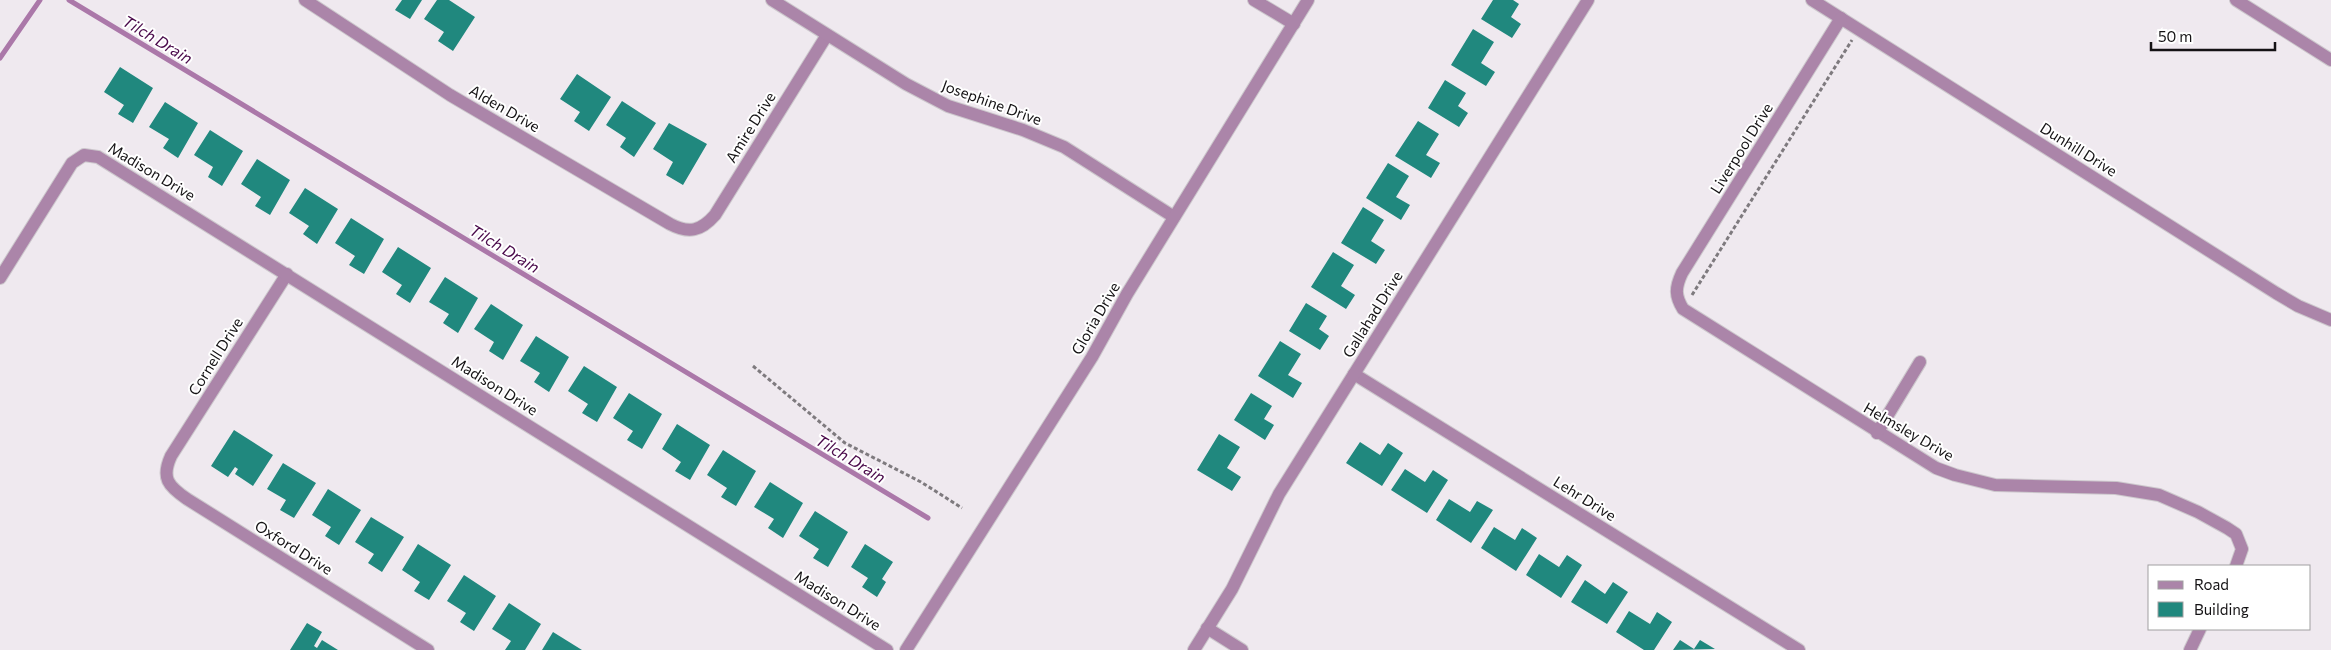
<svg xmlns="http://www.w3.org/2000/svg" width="2331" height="650" viewBox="0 0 2331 650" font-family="Commissioner,sans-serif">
  <rect width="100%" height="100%" fill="#efe9ef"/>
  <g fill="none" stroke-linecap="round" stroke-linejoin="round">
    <g stroke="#ab78a9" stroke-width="5">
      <polyline points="69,0 928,518"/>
      <polyline points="0,58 40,0"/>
    </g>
  </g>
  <g fill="#20887e">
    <polygon points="402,0 422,0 410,19 395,10"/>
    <polygon points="437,0 449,0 475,17 453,51 438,41 444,32 424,19"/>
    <polygon points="1493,0 1513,0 1519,4 1511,17 1521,24 1512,38 1481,19"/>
    <polygon points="1473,29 1494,42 1481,63 1495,72 1486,86 1451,65"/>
    <polygon points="120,67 153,88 133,123 118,114 124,105 104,92"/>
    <polygon points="577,74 611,97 589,131 574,121 580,112 560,99"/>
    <polygon points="1445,80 1466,93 1458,106 1468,113 1459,127 1428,108"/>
    <polygon points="622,101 656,123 634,157 620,147 626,138 606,125"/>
    <polygon points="165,102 198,123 178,158 163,148 169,139 149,127"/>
    <polygon points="1418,121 1439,134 1426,155 1440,163 1431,178 1395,156"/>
    <polygon points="669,123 707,144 683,185 666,175 673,162 653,149"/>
    <polygon points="210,130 243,151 222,186 208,177 213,167 194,155"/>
    <polygon points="257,159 290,180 270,215 255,206 261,197 241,184"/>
    <polygon points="1388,163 1409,176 1396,197 1410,205 1401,220 1366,198"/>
    <polygon points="305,188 338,209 317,244 303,234 309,226 289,213"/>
    <polygon points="1363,207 1384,220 1371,241 1385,250 1376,264 1341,243"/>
    <polygon points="351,218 384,239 364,274 349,265 355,256 335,243"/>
    <polygon points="398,247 431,268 410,303 396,294 402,285 382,272"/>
    <polygon points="1333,252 1354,265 1341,286 1355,295 1346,309 1311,287"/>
    <polygon points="445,277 478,298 458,333 443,323 449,314 429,302"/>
    <polygon points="1306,303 1327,316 1319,329 1329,336 1320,350 1289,331"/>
    <polygon points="491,304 523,325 503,360 489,351 494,342 474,329"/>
    <polygon points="536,336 569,357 549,392 534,382 540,373 520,361"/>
    <polygon points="1280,341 1301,354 1288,375 1302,383 1293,398 1258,376"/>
    <polygon points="584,366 617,387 597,422 582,413 588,404 568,391"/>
    <polygon points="629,393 662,414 642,449 627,440 633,431 613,418"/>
    <polygon points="1251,393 1272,406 1264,419 1274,425 1265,440 1234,420"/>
    <polygon points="677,424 710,445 690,480 675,471 681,462 662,449"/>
    <polygon points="234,430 273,455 253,486 235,474 238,469 235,467 228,477 211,466"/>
    <polygon points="1219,434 1240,447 1227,468 1241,477 1232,491 1197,470"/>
    <polygon points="1360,442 1380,455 1388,443 1403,453 1382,486 1346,463"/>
    <polygon points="723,450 756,471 736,506 721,497 727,488 707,475"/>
    <polygon points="283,463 316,483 294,518 280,510 286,500 267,489"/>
    <polygon points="1405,469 1425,482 1433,470 1448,480 1427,513 1391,490"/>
    <polygon points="770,482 803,503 783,538 768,528 774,519 754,507"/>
    <polygon points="328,489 361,510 339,545 325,536 331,527 312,515"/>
    <polygon points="1449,499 1470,512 1477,501 1493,510 1471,543 1436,520"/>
    <polygon points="815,511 848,532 828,567 813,558 819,549 799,536"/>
    <polygon points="371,517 404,537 382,572 368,563 374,554 355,542"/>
    <polygon points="1494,527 1515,540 1522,528 1537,538 1516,571 1481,548"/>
    <polygon points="418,544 451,565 429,600 414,591 420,582 402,570"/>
    <polygon points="865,544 893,562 882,579 886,582 877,597 862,587 868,578 851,567"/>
    <polygon points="1539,554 1559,567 1567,555 1582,565 1561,598 1526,575"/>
    <polygon points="464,575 496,596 474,631 460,622 466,613 447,601"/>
    <polygon points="1585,580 1605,594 1613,582 1628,592 1607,624 1571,602"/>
    <polygon points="509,603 541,624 525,650 505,650 511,641 492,629"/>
    <polygon points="1629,611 1650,624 1657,612 1672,622 1654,650 1644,650 1616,632"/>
    <polygon points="307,623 322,632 314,646 317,648 322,640 338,650 290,650"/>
    <polygon points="553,632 582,650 542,650"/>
    <polygon points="1680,640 1694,649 1700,640 1715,649 1673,650"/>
  </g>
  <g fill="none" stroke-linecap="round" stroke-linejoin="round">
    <g stroke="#ccc7cc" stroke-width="14">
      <g id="street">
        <path d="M305,0L450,95L670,224C689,234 701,231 715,215L827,35"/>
        <polyline points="772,0 906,84 948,106 1023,130 1064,147 1174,217"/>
        <polyline points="1254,0 1294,24"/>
        <polyline points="1812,0 2276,293 2298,306 2331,320"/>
        <polyline points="2236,0 2331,60"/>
        <path d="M1841,18L1682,273C1675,288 1675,296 1683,309L1936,468L1955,475L1995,485L2116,488L2159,495L2198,512L2227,528L2236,534L2242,549L2236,566"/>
        <path d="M287,274L171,456C161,478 168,486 187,499L428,650"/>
        <polyline points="0,278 72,163 84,155 98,157 887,650"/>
        <polyline points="1354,374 1799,650"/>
        <polyline points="1877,433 1920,362"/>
        <polyline points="1207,628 1242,650"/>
        <polyline points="906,650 1092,357 1127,294 1308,0"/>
        <polyline points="1194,650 1232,589 1279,494 1588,0"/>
        <polyline points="2190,650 2200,629"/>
      </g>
    </g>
    <g stroke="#7e7a7e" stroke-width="3" stroke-dasharray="4 2.5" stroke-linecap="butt">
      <polyline points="1692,295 1852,40"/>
      <polyline points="753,366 845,443 921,482 962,508"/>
    </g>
    <use href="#street" stroke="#ab85a9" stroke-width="12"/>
  </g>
  <g text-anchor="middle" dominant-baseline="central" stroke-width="4" stroke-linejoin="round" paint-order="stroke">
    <g font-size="15" fill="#141214" stroke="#fff">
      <text transform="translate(992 102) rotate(20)">Josephine Drive</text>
      <text transform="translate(505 108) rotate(30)">Alden Drive</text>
      <text transform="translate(750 127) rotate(-58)">Amire Drive</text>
      <text transform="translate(1741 148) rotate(-58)">Liverpool Drive</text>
      <text transform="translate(2079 149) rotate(32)">Dunhill Drive</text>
      <text transform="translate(152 171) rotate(31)">Madison Drive</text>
      <text transform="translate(1372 314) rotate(-58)">Gallahad Drive</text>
      <text transform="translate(1095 318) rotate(-60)">Gloria Drive</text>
      <text transform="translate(215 356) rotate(-58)">Cornell Drive</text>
      <text transform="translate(495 385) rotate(32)">Madison Drive</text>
      <text transform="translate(1909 431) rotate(30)">Helmsley Drive</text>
      <text transform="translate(1585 498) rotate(32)">Lehr Drive</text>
      <text transform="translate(294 547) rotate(32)">Oxford Drive</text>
      <text transform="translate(838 600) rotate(32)">Madison Drive</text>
    </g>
    <g font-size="16" font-style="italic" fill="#49094a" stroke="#fff">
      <text transform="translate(158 39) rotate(31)">Tilch Drain</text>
      <text transform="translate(505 248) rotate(31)">Tilch Drain</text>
      <text transform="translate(851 458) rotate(31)">Tilch Drain</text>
    </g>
  </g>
  <rect x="2148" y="565" width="162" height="65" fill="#ffffff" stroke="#a1a0a1"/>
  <rect x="2158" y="581" width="25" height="8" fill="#ab85a9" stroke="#a1a0a1"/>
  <text x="2194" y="590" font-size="15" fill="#141214">Road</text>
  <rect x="2158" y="602" width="25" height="15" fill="#20887e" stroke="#a1a0a1"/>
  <text x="2194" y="615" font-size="15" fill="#141214">Building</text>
  <path d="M2151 42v8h124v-8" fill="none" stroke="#141214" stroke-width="2.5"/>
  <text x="2158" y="42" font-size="15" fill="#141214" stroke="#ffffff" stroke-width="4" paint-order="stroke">50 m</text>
</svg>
